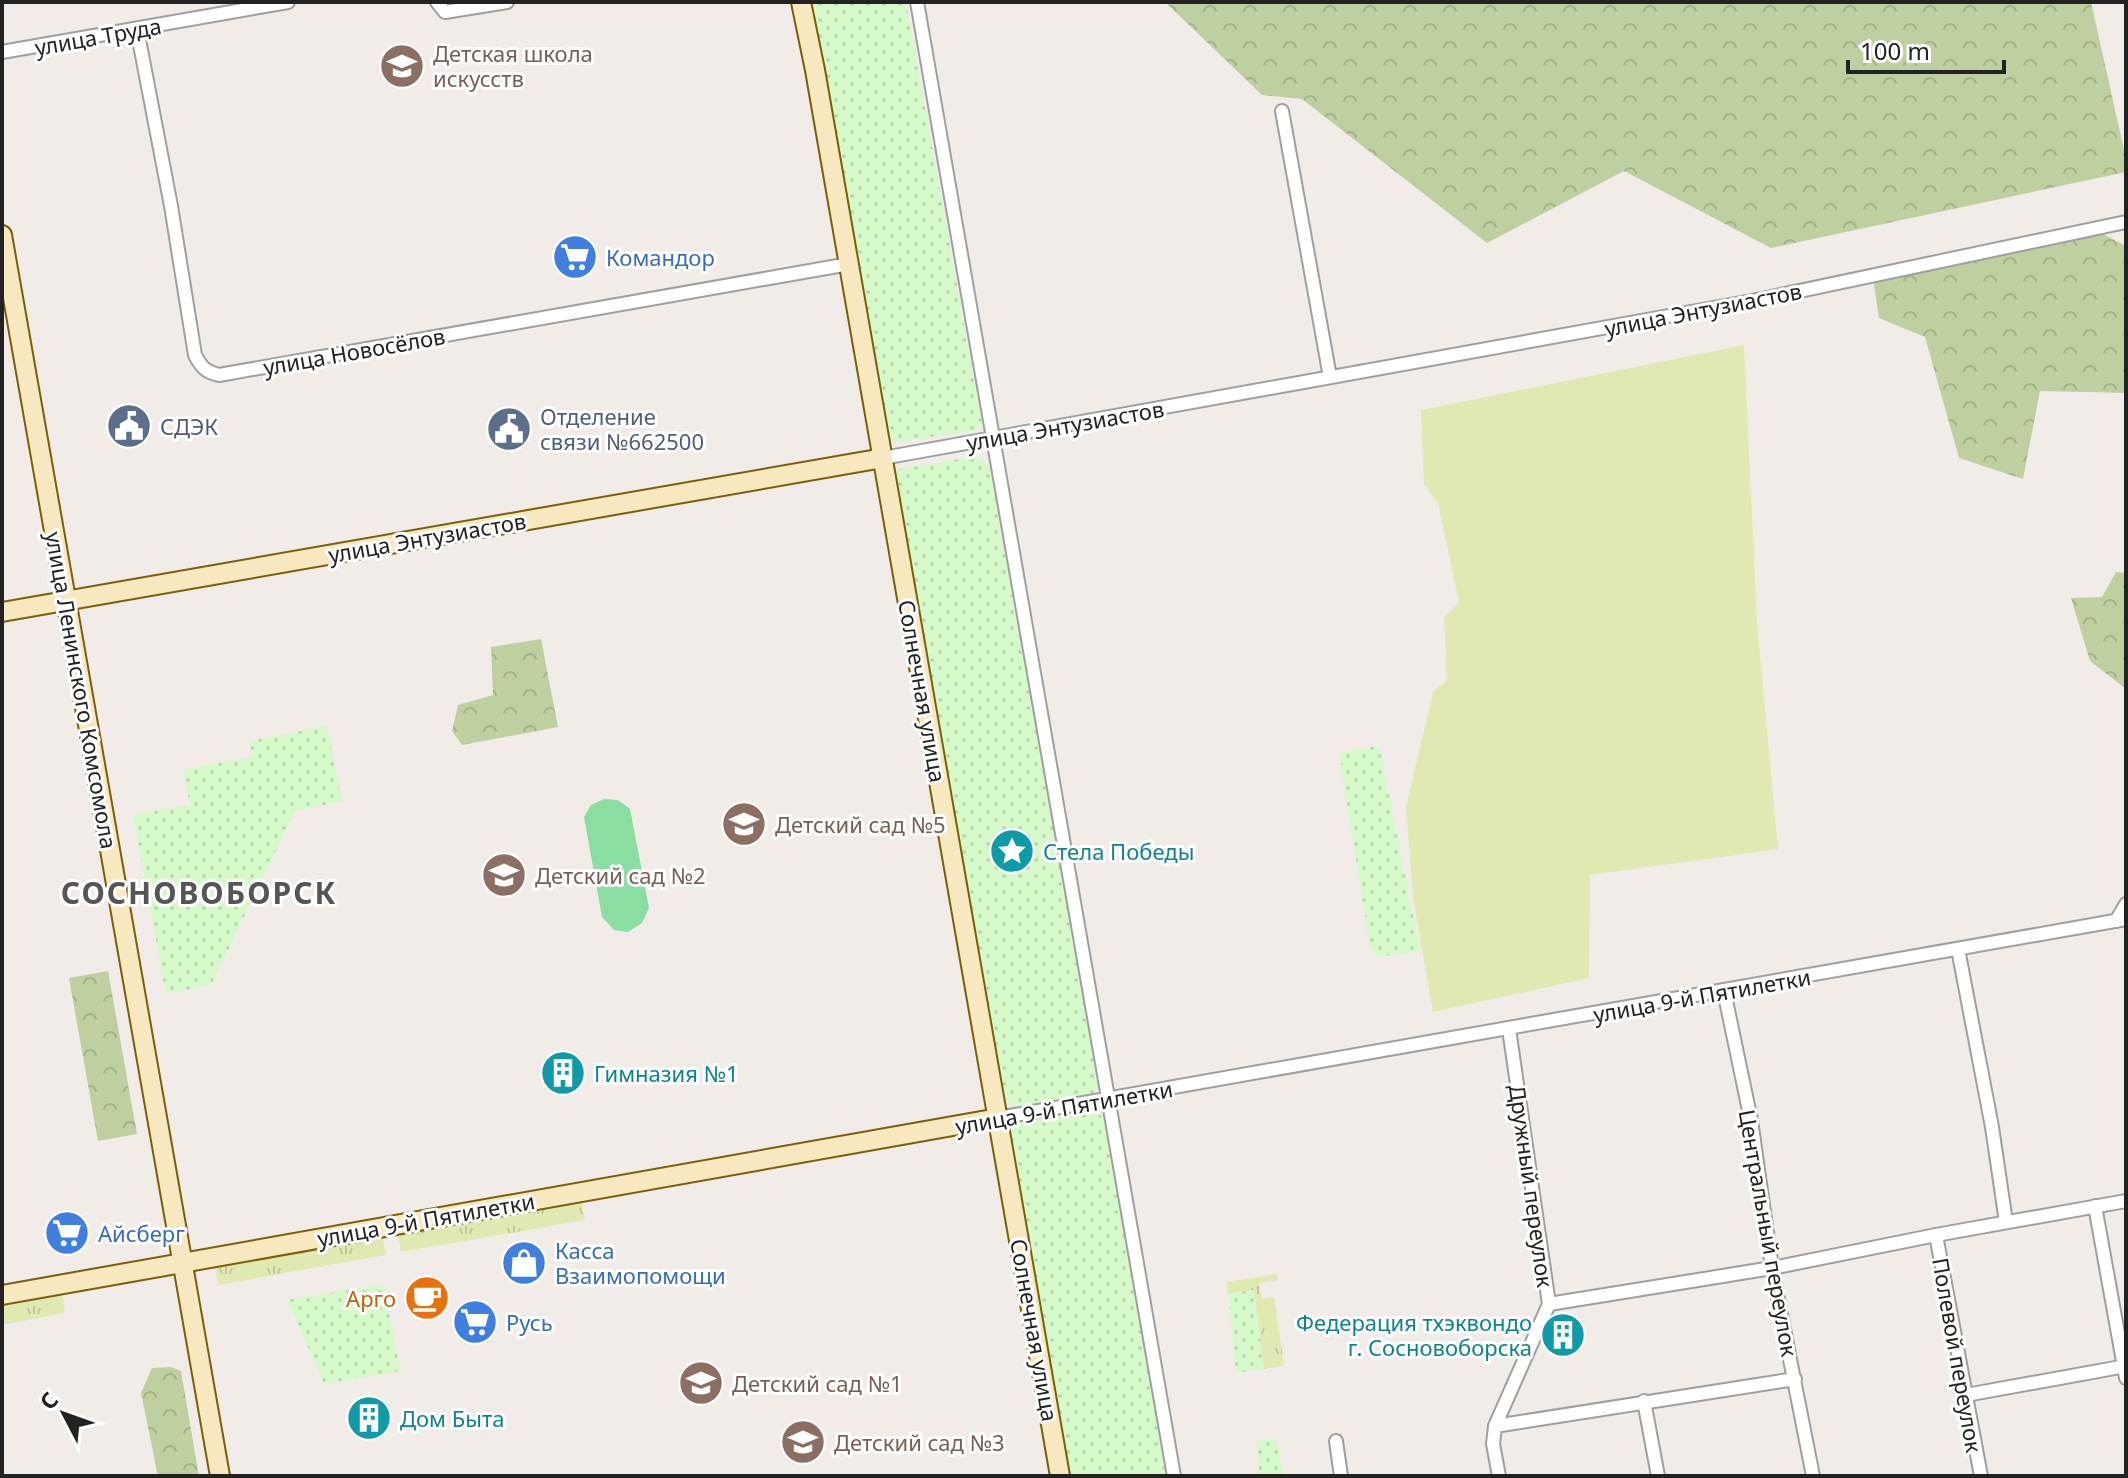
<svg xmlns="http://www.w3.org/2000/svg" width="2128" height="1478" viewBox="0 0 2128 1478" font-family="'Noto Sans',sans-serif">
  <defs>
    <pattern id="grass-tufts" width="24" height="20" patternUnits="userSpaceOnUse" patternTransform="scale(2)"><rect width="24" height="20" fill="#e0e9b1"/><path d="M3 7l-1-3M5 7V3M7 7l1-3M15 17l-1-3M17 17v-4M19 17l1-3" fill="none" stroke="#c0c898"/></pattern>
    <pattern id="forest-crowns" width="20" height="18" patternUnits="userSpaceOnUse" patternTransform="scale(2)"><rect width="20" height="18" fill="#bed09f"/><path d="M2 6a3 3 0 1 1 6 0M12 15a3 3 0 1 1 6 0" fill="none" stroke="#a3b289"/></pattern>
    <pattern id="park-dots" width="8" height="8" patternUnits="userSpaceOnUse" patternTransform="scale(2)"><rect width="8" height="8" fill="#d6f9c9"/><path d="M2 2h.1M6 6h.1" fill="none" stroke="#b7d5ac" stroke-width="1.8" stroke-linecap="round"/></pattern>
  </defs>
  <rect width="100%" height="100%" fill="#f2ece9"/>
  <g fill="url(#grass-tufts)">
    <polygon points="581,1199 585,1220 401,1252 397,1231"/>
    <polygon points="382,1233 386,1255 218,1285 214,1262"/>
    <polygon points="1277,1274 1278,1280 1259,1283 1262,1299 1274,1297 1284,1366 1264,1369 1254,1290 1228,1294 1227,1282"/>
    <polygon points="62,1289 65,1313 2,1325 2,1300"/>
  </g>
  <g fill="url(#forest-crowns)">
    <polygon points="1165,2 2091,2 2126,159 2126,172 1771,248 1624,171 1487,243 1302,99 1262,95"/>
    <polygon points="2103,234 2126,246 2126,393 2040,391 2023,479 1959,458 1925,337 1879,318 1873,278"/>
    <polygon points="2116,572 2126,573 2126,689 2090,661 2071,598 2102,597"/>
    <polygon points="541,639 558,727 462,745 452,731 458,705 493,695 491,647"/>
    <polygon points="108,971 137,1134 98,1141 69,978"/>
    <polygon points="171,1367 181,1371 199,1476 158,1476 141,1393 152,1368"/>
  </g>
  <g fill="url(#park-dots)">
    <polygon points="811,2 906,2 982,424 976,430 896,442 888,439 885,431"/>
    <polygon points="977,456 989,465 1100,1086 1092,1096 1017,1107 1007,1102 1001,1094 894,473 898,469"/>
    <polygon points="327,726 342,801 295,811 211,985 166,994 133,815 190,805 183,770 252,757 250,741"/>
    <polygon points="1379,746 1420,951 1378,957 1370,949 1339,753"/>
    <polygon points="1088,1112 1096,1113 1105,1118 1167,1476 1067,1476 1008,1136 1010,1128 1019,1122"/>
    <polygon points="384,1284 400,1371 324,1384 287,1300"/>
    <polygon points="1254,1290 1264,1369 1236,1373 1228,1294"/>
    <polygon points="1276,1439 1284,1476 1259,1476 1257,1441"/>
  </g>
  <polygon fill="#e0e9b1" points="1744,345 1757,622 1778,849 1590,875 1589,978 1433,1012 1413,898 1406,807 1433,692 1447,680 1444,618 1459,602 1438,503 1424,484 1421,410"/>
  <polygon fill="#8adea1" points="604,799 618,800 630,809 649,908 642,923 628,932 614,930 602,917 584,817 591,805"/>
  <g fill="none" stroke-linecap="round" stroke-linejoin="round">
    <g stroke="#9f9f9f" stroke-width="16">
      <g id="street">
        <polyline points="437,2 445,12 507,2"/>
        <polyline points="917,2 1174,1476"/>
        <path d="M137,29L171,206L195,355C201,367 206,372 219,375L849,264"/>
        <polyline points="2,52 288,2"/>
        <polyline points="1282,111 1330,377"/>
        <polyline points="883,458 1752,301 2126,222"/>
        <polyline points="2116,921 2126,904"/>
        <polyline points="1958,949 1992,1127 2006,1222"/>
        <polyline points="1724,991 1751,1120 1772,1268 1813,1476"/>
        <polyline points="998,1118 2126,919"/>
        <polyline points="2095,1206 2126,1378"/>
        <polyline points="1936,1235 1981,1476"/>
        <polyline points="1549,1304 1772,1268 1936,1235 2126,1201"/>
        <polyline points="1966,1395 2126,1366"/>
        <polyline points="1644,1401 1658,1476"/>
        <polyline points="1495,1426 1795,1379"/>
        <polyline points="1336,1441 1341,1476"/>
        <polyline points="1499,1476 1493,1444 1495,1426 1549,1304 1509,1029"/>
      </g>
    </g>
    <g stroke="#7a5f08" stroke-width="22">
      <g id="secondary">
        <polyline points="801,2 815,70 1060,1476"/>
        <polyline points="2,235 220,1476"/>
        <polyline points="2,612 883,458"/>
        <polyline points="2,1295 998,1118"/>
      </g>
    </g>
    <use href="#street" stroke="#fff" stroke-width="12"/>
    <use href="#secondary" stroke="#f8e8c0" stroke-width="18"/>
  </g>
  <defs>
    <g id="school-disc" transform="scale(2.3)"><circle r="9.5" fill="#8d6e63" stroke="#fff"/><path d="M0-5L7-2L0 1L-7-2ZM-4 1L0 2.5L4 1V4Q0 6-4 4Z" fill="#fff"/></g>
    <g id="supermarket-disc" transform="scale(2.3)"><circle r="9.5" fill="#3f7fe0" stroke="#fff"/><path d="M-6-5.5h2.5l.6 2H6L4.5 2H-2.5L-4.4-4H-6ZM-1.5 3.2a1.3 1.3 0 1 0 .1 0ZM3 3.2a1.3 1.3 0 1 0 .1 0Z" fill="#fff"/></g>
    <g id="civic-disc" transform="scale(2.3)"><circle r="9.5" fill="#5c6f8a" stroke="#fff"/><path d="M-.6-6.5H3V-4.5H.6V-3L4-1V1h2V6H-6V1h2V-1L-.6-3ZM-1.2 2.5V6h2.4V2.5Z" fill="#fff"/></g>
    <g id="sight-disc" transform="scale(2.3)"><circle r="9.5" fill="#0f9aa8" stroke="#fff"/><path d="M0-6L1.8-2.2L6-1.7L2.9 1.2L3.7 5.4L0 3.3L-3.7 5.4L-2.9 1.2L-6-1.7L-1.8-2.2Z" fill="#fff"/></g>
    <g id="building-disc" transform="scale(2.3)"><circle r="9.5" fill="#0f9aa8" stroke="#fff"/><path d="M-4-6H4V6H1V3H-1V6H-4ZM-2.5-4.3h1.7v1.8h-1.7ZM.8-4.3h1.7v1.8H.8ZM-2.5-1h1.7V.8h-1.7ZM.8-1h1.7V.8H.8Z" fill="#fff"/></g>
    <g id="shop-disc" transform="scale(2.3)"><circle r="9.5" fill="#3f7fe0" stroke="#fff"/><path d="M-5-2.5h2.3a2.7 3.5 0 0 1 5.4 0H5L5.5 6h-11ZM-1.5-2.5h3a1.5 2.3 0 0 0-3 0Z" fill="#fff"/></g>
    <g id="cafe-disc" transform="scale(2.3)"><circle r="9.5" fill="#e8710a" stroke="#fff"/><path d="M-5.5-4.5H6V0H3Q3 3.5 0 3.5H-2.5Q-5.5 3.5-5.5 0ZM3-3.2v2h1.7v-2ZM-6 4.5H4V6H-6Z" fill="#fff"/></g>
  </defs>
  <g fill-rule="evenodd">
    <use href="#school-disc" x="402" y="66"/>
    <use href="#supermarket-disc" x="575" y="257"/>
    <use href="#civic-disc" x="129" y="426"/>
    <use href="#civic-disc" x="509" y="429"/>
    <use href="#school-disc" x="744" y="824"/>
    <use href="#sight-disc" x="1012" y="851"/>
    <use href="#school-disc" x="504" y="875"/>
    <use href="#building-disc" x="563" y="1073"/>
    <use href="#supermarket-disc" x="67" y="1233"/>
    <use href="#shop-disc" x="524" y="1263"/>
    <use href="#cafe-disc" x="427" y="1298"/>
    <use href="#supermarket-disc" x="475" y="1322"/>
    <use href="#building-disc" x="1563" y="1335"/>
    <use href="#school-disc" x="701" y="1383"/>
    <use href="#building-disc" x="369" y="1418"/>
    <use href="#school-disc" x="803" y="1442"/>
  </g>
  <g text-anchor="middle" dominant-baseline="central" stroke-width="6" stroke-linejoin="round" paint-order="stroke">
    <g font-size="22" fill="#222" stroke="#fff">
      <text transform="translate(98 36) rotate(-10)">улица Труда</text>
      <text transform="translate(1703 309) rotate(-11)">улица Энтузиастов</text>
      <text transform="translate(354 351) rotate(-10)">улица Новосёлов</text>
      <text transform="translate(1065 425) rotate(-10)">улица Энтузиастов</text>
      <text transform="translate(427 537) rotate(-10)">улица Энтузиастов</text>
      <text transform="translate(82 690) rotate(80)">улица Ленинского Комсомола</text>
      <text transform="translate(923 691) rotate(80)">Солнечная улица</text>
      <text transform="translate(1702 995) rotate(-10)">улица 9-й Пятилетки</text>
      <text transform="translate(1064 1107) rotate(-10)">улица 9-й Пятилетки</text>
      <text transform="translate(1532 1186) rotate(82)">Дружный переулок</text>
      <text transform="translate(426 1219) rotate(-10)">улица 9-й Пятилетки</text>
      <text transform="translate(1769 1233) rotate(80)">Центральный переулок</text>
      <text transform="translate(1035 1330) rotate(80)">Солнечная улица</text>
      <text transform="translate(1958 1355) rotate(80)">Полевой переулок</text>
    </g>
    <g font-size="22" fill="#785e54" stroke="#fff" text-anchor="start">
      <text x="433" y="53">Детская школа<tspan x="433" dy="25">искусств</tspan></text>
      <text x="775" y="824">Детский сад №5</text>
      <text x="535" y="875">Детский сад №2</text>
      <text x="732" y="1383">Детский сад №1</text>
      <text x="834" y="1442">Детский сад №3</text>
    </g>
    <g font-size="22" fill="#366cbe" stroke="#fff" text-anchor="start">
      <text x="606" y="257">Командор</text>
      <text x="98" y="1233">Айсберг</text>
      <text x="555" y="1250">Касса<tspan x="555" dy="25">Взаимопомощи</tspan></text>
      <text x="506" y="1322">Русь</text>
    </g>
    <g font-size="22" fill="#4e5e75" stroke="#fff" text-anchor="start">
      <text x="540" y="416">Отделение<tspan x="540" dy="25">связи №662500</tspan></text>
      <text x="160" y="426">СДЭК</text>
    </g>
    <g font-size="22" fill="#0d838f" stroke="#fff" text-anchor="start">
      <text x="1043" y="851">Стела Победы</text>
      <text x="594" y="1073">Гимназия №1</text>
      <text x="1532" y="1322" text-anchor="end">Федерация тхэквондо<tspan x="1532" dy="25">г. Сосновоборска</tspan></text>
      <text x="400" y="1418">Дом Быта</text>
    </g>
    <g font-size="22" fill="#c56008" stroke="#fff" text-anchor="end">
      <text x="396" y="1298">Арго</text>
    </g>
    <g font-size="30" font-weight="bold" letter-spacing="2" fill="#555" stroke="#fff">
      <text x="199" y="892">СОСНОВОБОРСК</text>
    </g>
  </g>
  <rect width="2128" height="1478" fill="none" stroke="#222222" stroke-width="8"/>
  <g transform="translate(64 1414) rotate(311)" stroke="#ffffff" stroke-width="6" paint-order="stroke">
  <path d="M0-6L14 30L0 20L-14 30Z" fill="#222222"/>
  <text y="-12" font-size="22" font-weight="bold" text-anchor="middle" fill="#222222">С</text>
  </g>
  <path d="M1848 60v12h156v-12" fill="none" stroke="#222222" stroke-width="4"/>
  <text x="1860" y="60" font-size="24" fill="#222222" stroke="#ffffff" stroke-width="6" paint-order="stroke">100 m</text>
</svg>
